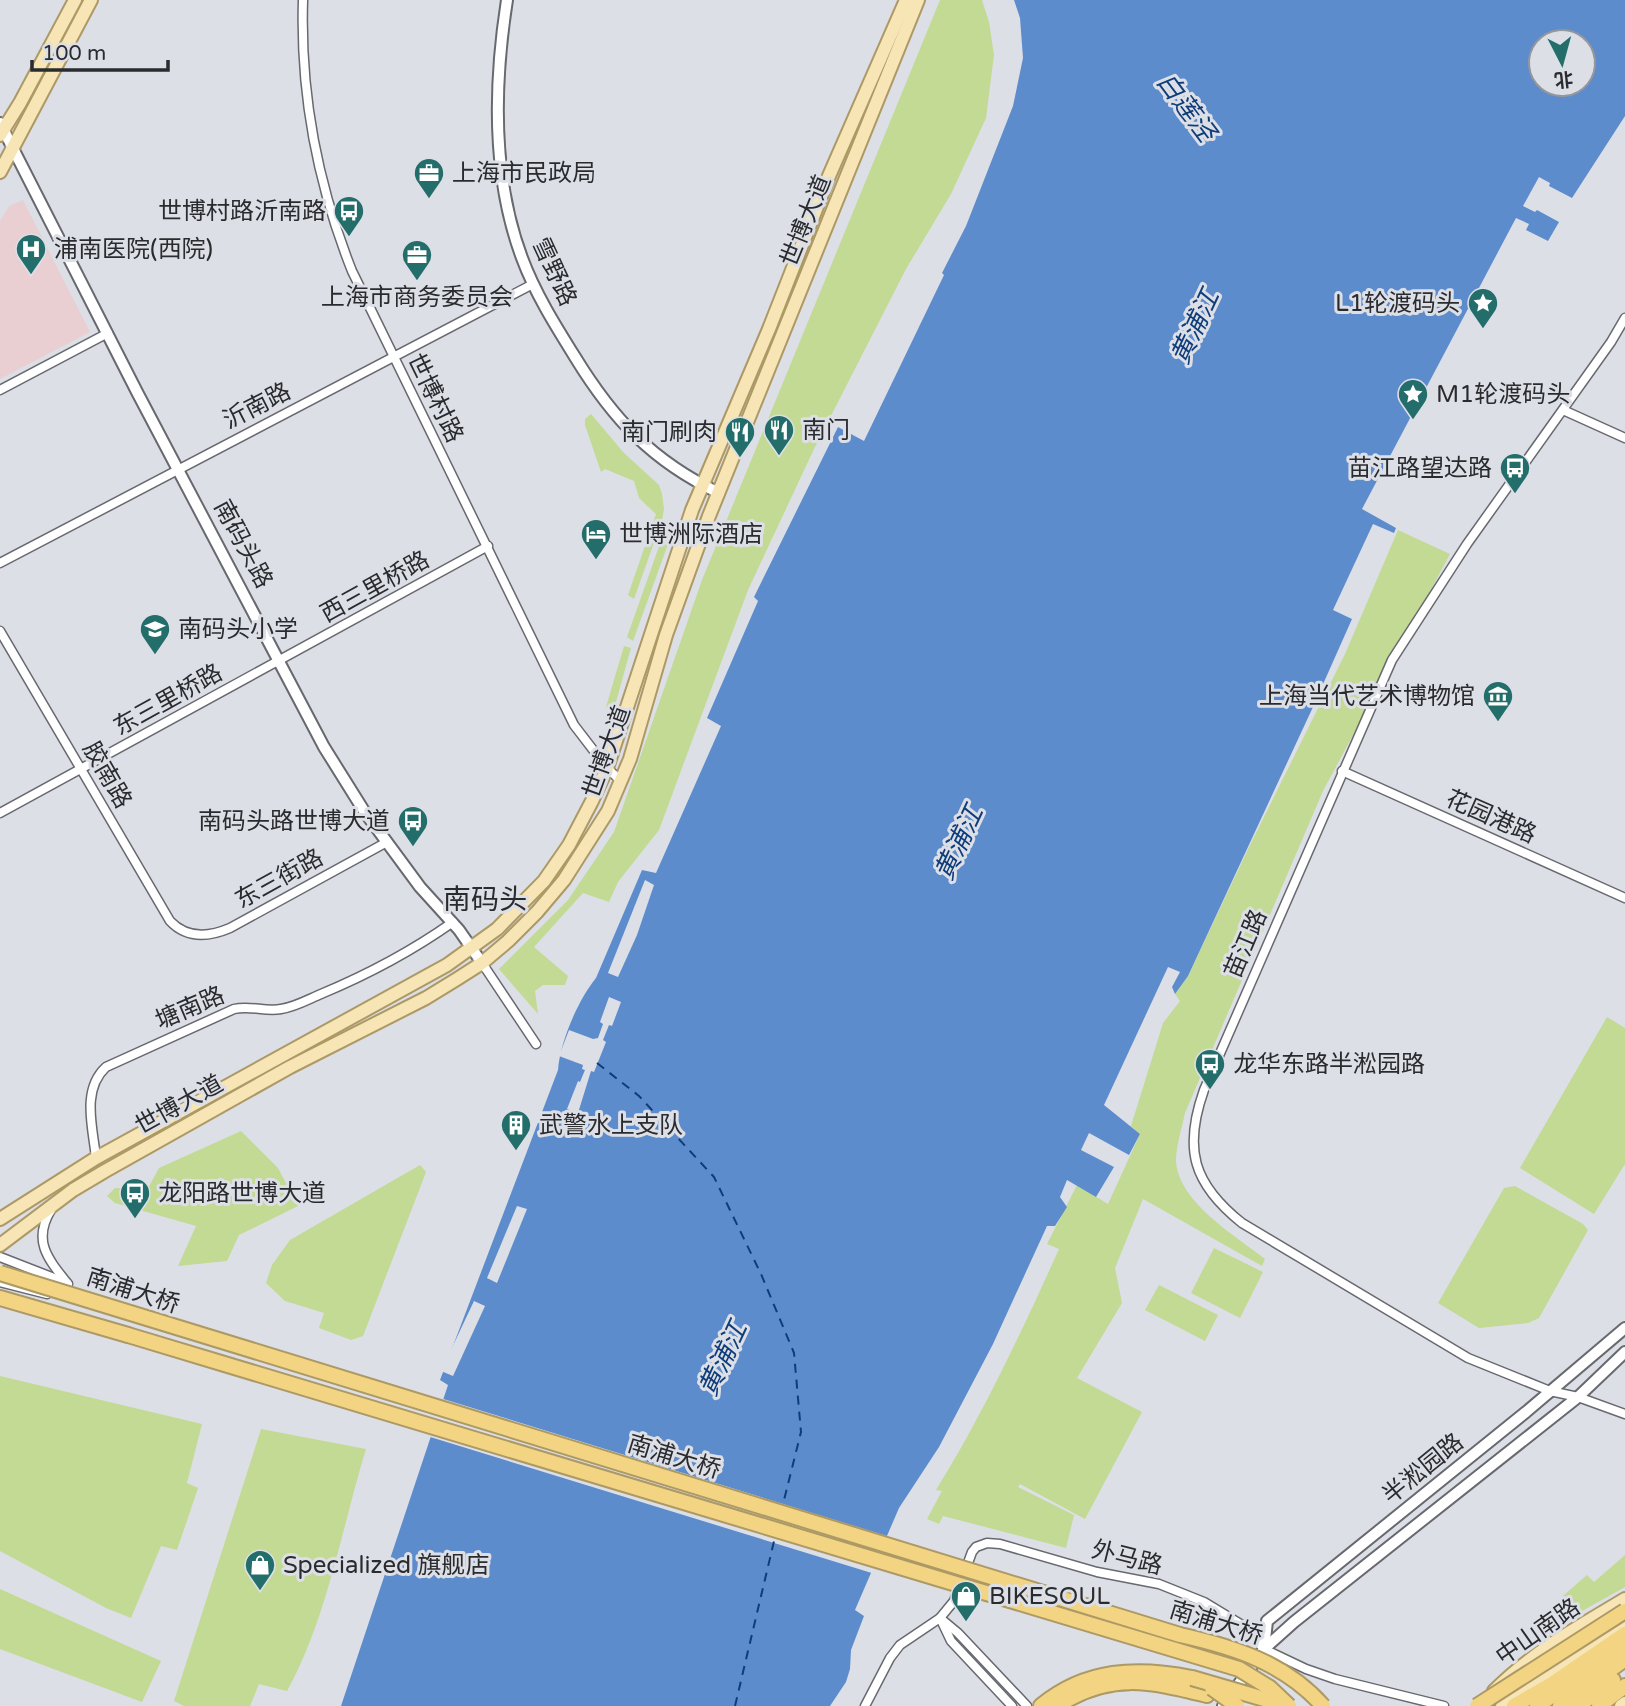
<svg xmlns="http://www.w3.org/2000/svg" width="1625" height="1706" viewBox="0 0 1625 1706" font-family="'Varela Round','Noto Sans SC',sans-serif">
  <rect width="100%" height="100%" fill="#dddfe7"/>
  <polygon fill="#e9ced2" points="23,200 90,332 0,379 0,221 9,206"/>
  <g fill="#c2da93">
    <polygon points="940,0 982,0 989,22 994,55 986,118 951,194 906,269 814,449 748,590 659,830 618,882 609,902 583,893 534,947 568,976 565,985 543,985 535,991 538,1014 499,969 568,900 614,832 702,580"/>
    <polygon points="591,414 624,453 659,485 662,494 664,509 662,520 634,599 628,595 656,514 639,498 634,481 605,469 601,472 585,425 585,419"/>
    <polygon points="668,521 676,522 633,641 627,637"/>
    <path d="M1398,530L1450,554L1323,791L1185,1113C1182,1128 1176,1146 1176,1161C1178,1202 1236,1236 1265,1259L1262,1266L1143,1199L1115,1268L1122,1303L1077,1378L1142,1412L1085,1519L1020,1484L1018,1487L1074,1515L1066,1548L943,1516L939,1524L927,1519L942,1491L936,1490C983,1414 1022,1331 1059,1249L1047,1244L1077,1185L1108,1204L1140,1134L1131,1126L1163,1023L1180,1001L1175,994L1188,976L1251,843L1345,654Z"/>
    <polygon points="624,646 631,648 614,709 606,707"/>
    <polygon points="1607,1017 1625,1028 1625,1164 1594,1214 1520,1168"/>
    <polygon points="241,1131 278,1168 298,1206 239,1235 227,1261 178,1266 196,1226 115,1203 107,1196 115,1188 147,1190 159,1168"/>
    <polygon points="420,1165 426,1172 363,1336 351,1340 319,1328 324,1313 285,1301 266,1283 272,1265 290,1240"/>
    <polygon points="1515,1186 1583,1224 1588,1230 1539,1318 1528,1323 1479,1328 1438,1303 1504,1188"/>
    <polygon points="1214,1248 1263,1272 1240,1318 1191,1293"/>
    <polygon points="1159,1285 1218,1315 1205,1341 1145,1310"/>
    <polygon points="0,1376 202,1424 187,1483 198,1488 177,1550 161,1546 131,1618 106,1608 0,1551"/>
    <path d="M261,1429L366,1449C342,1527 327,1619 287,1691L259,1684L250,1706H184L174,1701Z"/>
    <polygon points="1625,1555 1625,1587 1550,1629 1541,1615 1587,1575 1594,1582"/>
    <polygon points="0,1589 161,1661 142,1702 0,1649"/>
  </g>
  <path fill="#5d8ccd" fill-rule="evenodd" d="M1014,0H1625V116L1572,198L1549,186L1550,183L1539,177L1523,206L1535,212L1537,210L1559,222L1548,241L1526,230L1529,224L1516,218L1362,509L1396,528L1394,533L1373,524L1333,610L1352,619L1320,691H1312L1307,696L1313,707L1188,976L1175,994L1172,987L1180,972L1168,967L1104,1105L1140,1134L1129,1155L1089,1133L1081,1150L1114,1167L1096,1197L1067,1180L1060,1197L1067,1207L1055,1226H1047L993,1344L939,1447L899,1508L855,1610L864,1616L851,1650L850,1669L846,1682L830,1706H341L448,1385L440,1380L558,1070C560,1042 578,1000 596,978L642,870L656,873L721,726L707,718L758,601L754,597L838,427L864,441L944,275L942,273L966,226L1013,106L1023,58L1020,18ZM1541,42H1583V84H1541Z"/>
  <g fill="#dddfe7">
    <polygon points="645,880 654,885 637,935 618,977 608,973"/>
    <polygon points="609,997 621,1002 612,1026 609,1025 603,1040 606,1042 594,1072 591,1071 578,1113 567,1109 578,1081 580,1082 585,1070 582,1069 583,1065 559,1056 569,1030 593,1039 598,1038 603,1024 600,1022"/>
    <polygon points="517,1206 527,1209 497,1283 487,1278"/>
    <polygon points="474,1301 485,1306 453,1376 441,1371"/>
    <polygon points="440,1398 890,1537 875,1574 427,1436"/>
  </g>
  <g fill="none" stroke-linecap="round" stroke-linejoin="round">
    <g stroke="#0e3d79" stroke-width="2" stroke-dasharray="9 7" stroke-linecap="butt">
      <polyline points="597,1063 639,1096 714,1177 761,1274 794,1353 801,1432 782,1508"/>
      <polyline points="735,1706 775,1537"/>
    </g>
    <g stroke="#67696f" stroke-width="11">
      <g id="street">
        <path d="M303,0C300,95 317,183 352,271L574,725L607,768L621,781"/>
        <path d="M1625,318L1611,342L1467,544L1392,660L1204,1090C1183,1149 1193,1184 1242,1223L1468,1358L1550,1391L1578,1397L1625,1414"/>
        <polyline points="0,390 108,333"/>
        <polyline points="1563,410 1625,438"/>
        <polyline points="0,563 533,284"/>
        <path d="M0,631L170,921C187,939 209,937 230,928L387,842"/>
        <polyline points="1342,771 1625,898"/>
        <polyline points="0,813 488,546"/>
        <polyline points="482,963 536,1044"/>
        <path d="M96,1158C93,1128 81,1090 106,1067L234,1009C250,1005 265,1012 281,1009C295,1007 309,999 321,994C369,974 412,951 453,922"/>
        <path d="M51,1210C32,1241 48,1259 68,1284"/>
        <polyline points="0,1257 67,1283"/>
        <polyline points="0,1282 47,1294"/>
        <polyline points="940,1618 958,1633 1027,1706"/>
        <polyline points="941,1620 951,1641 1012,1706"/>
        <polyline points="865,1706 890,1658 900,1645 940,1618 954,1601 972,1552 976,1547 987,1543 1000,1544 1097,1572 1159,1584 1204,1602 1242,1625 1264,1649 1306,1669 1335,1679 1444,1706"/>
      </g>
    </g>
    <g stroke="#67696f" stroke-width="14">
      <g id="secondary">
        <path d="M507,0C494,83 492,178 522,258C535,293 555,325 575,357C613,419 652,461 719,493"/>
        <polyline points="0,123 137,392 324,747 364,811 420,887 459,930 482,963"/>
        <polyline points="1264,1649 1267,1621 1526,1412 1625,1328"/>
        <polyline points="1223,1706 1264,1649 1294,1622 1578,1397 1625,1352"/>
      </g>
    </g>
    <g stroke="#ac9965" stroke-width="16">
      <g id="primary">
        <polyline points="0,135 20,103 75,0"/>
        <polyline points="0,172 91,0"/>
        <polyline points="0,1219 96,1158 447,965 497,929 544,881 569,845 592,801 607,768 692,510 769,329 829,176 906,0"/>
        <polyline points="0,1245 73,1190 105,1171 290,1067 426,998 457,979 482,963 508,941 537,912 564,880 608,811 630,759 666,635 709,516 918,0"/>
        <path d="M1494,1691C1534,1651 1577,1628 1625,1599"/>
        <polyline points="1502,1706 1625,1623"/>
        <polyline points="1621,1706 1625,1703"/>
      </g>
    </g>
    <g stroke="#ac9965" stroke-width="18">
      <g id="highway">
        <polyline points="0,1298 128,1335"/>
        <path d="M1041,1706C1086,1669 1137,1667 1192,1678"/>
        <path d="M1057,1706C1110,1671 1150,1681 1207,1695"/>
        <polyline points="1514,1706 1552,1684 1625,1634"/>
        <polyline points="1537,1706 1625,1646"/>
        <polyline points="1560,1706 1625,1659"/>
        <polyline points="1578,1706 1613,1680"/>
        <polyline points="1599,1706 1625,1686"/>
      </g>
    </g>
    <use href="#street" stroke="#fff" stroke-width="8"/>
    <use href="#secondary" stroke="#fff" stroke-width="10"/>
    <use href="#primary" stroke="#f7e5b5" stroke-width="12"/>
    <use href="#highway" stroke="#f2d483" stroke-width="14"/>
    <g stroke="#ac9965" stroke-width="18" stroke-linecap="butt">
      <g id="highway-bridge">
        <path d="M0,1273L1180,1635C1234,1647 1285,1663 1323,1706"/>
        <polyline points="128,1335 1239,1669 1270,1688 1289,1706"/>
        <polyline points="1192,1678 1285,1705"/>
        <polyline points="1212,1688 1237,1706"/>
        <polyline points="1477,1706 1625,1611"/>
      </g>
    </g>
    <use href="#highway-bridge" stroke="#f2d483" stroke-width="14"/>
  </g>
  <defs>
    <g id="office-pin" transform="scale(1.575)"><path d="M0 17L-7.5 6A9.5 9.5 0 1 1 7.5 6Z" fill="#236e6b" stroke="#dddfe7"/><path d="M-6-3h4V-5.5h4V-3h4V5H-6ZM-1-4.5V-3h2v-1.5ZM-6 0V1H6V0Z" fill="#fff"/></g>
    <g id="bus-pin" transform="scale(1.575)"><path d="M0 17L-7.5 6A9.5 9.5 0 1 1 7.5 6Z" fill="#236e6b" stroke="#dddfe7"/><path d="M-5-6H5V4H4V6H2V4H-2V6H-4V4H-5ZM-3.5-4V0h7V-4ZM-3.5 1.2v1.5H-2V1.2ZM2 1.2v1.5H3.5V1.2Z" fill="#fff"/></g>
    <g id="hospital-pin" transform="scale(1.575)"><path d="M0 17L-7.5 6A9.5 9.5 0 1 1 7.5 6Z" fill="#236e6b" stroke="#dddfe7"/><path d="M-5-5h3v3.5h4V-5h3V5h-3V1.5h-4V5h-3Z" fill="#fff"/></g>
    <g id="sight-pin" transform="scale(1.575)"><path d="M0 17L-7.5 6A9.5 9.5 0 1 1 7.5 6Z" fill="#236e6b" stroke="#dddfe7"/><path d="M0-6L1.8-2.2L6-1.7L2.9 1.2L3.7 5.4L0 3.3L-3.7 5.4L-2.9 1.2L-6-1.7L-1.8-2.2Z" fill="#fff"/></g>
    <g id="restaurant-pin" transform="scale(1.575)"><path d="M0 17L-7.5 6A9.5 9.5 0 1 1 7.5 6Z" fill="#236e6b" stroke="#dddfe7"/><path d="M-5-6h1v4h1v-4h1v4h1v-4h1v5L-1.5 .5V6h-2V.5L-5-1ZM5-6V6H3V1.5H1.5Q1.5-4 5-6Z" fill="#fff"/></g>
    <g id="hotel-pin" transform="scale(1.575)"><path d="M0 17L-7.5 6A9.5 9.5 0 1 1 7.5 6Z" fill="#236e6b" stroke="#dddfe7"/><path d="M-6-4.5h1.5V1H6V5H4.5V3h-9V5H-6ZM-4 0a1.8 1.8 0 1 1 3.6 0ZM.5 0V-2.5h3Q6-2.5 6 0Z" fill="#fff"/></g>
    <g id="school-pin" transform="scale(1.575)"><path d="M0 17L-7.5 6A9.5 9.5 0 1 1 7.5 6Z" fill="#236e6b" stroke="#dddfe7"/><path d="M0-5L7-2L0 1L-7-2ZM-4 1L0 2.5L4 1V4Q0 6-4 4Z" fill="#fff"/></g>
    <g id="museum-pin" transform="scale(1.575)"><path d="M0 17L-7.5 6A9.5 9.5 0 1 1 7.5 6Z" fill="#236e6b" stroke="#dddfe7"/><path d="M0-6L6-3V-2H-6V-3ZM-5-1h2V3h-2ZM-1-1h2V3h-2ZM3-1h2V3H3ZM-6 4H6V6H-6Z" fill="#fff"/></g>
    <g id="building-pin" transform="scale(1.575)"><path d="M0 17L-7.5 6A9.5 9.5 0 1 1 7.5 6Z" fill="#236e6b" stroke="#dddfe7"/><path d="M-4-6H4V6H1V3H-1V6H-4ZM-2.5-4.3h1.7v1.8h-1.7ZM.8-4.3h1.7v1.8H.8ZM-2.5-1h1.7V.8h-1.7ZM.8-1h1.7V.8H.8Z" fill="#fff"/></g>
    <g id="shop-pin" transform="scale(1.575)"><path d="M0 17L-7.5 6A9.5 9.5 0 1 1 7.5 6Z" fill="#236e6b" stroke="#dddfe7"/><path d="M-5-2.5h2.3a2.7 3.5 0 0 1 5.4 0H5L5.5 6h-11ZM-1.5-2.5h3a1.5 2.3 0 0 0-3 0Z" fill="#fff"/></g>
  </defs>
  <g fill-rule="evenodd">
    <use href="#office-pin" x="429" y="173"/>
    <use href="#bus-pin" x="349" y="211"/>
    <use href="#hospital-pin" x="31" y="249"/>
    <use href="#office-pin" x="417" y="255"/>
    <use href="#sight-pin" x="1483" y="303"/>
    <use href="#sight-pin" x="1413" y="394"/>
    <use href="#restaurant-pin" x="779" y="430"/>
    <use href="#restaurant-pin" x="740" y="432"/>
    <use href="#bus-pin" x="1515" y="468"/>
    <use href="#hotel-pin" x="596" y="534"/>
    <use href="#school-pin" x="155" y="629"/>
    <use href="#museum-pin" x="1498" y="696"/>
    <use href="#bus-pin" x="413" y="821"/>
    <use href="#bus-pin" x="1210" y="1064"/>
    <use href="#building-pin" x="516" y="1125"/>
    <use href="#bus-pin" x="135" y="1193"/>
    <use href="#shop-pin" x="260" y="1565"/>
    <use href="#shop-pin" x="966" y="1596"/>
  </g>
  <g text-anchor="middle" dominant-baseline="central" stroke-width="6" stroke-linejoin="round" paint-order="stroke">
    <g font-size="24" fill="#2a2b2e" stroke="#dddfe7" text-anchor="start">
      <text x="452" y="173">上海市民政局</text>
      <text x="326" y="211" text-anchor="end">世博村路沂南路</text>
      <text x="54" y="249">浦南医院(西院)</text>
      <text x="417" y="297" text-anchor="middle">上海市商务委员会</text>
      <text x="1460" y="303" text-anchor="end">L1轮渡码头</text>
      <text x="1436" y="394">M1轮渡码头</text>
      <text x="802" y="430">南门</text>
      <text x="717" y="432" text-anchor="end">南门刷肉</text>
      <text x="1492" y="468" text-anchor="end">苗江路望达路</text>
      <text x="619" y="534">世博洲际酒店</text>
      <text x="178" y="629">南码头小学</text>
      <text x="1475" y="696" text-anchor="end">上海当代艺术博物馆</text>
      <text x="390" y="821" text-anchor="end">南码头路世博大道</text>
      <text x="1233" y="1064">龙华东路半淞园路</text>
      <text x="539" y="1125">武警水上支队</text>
      <text x="158" y="1193">龙阳路世博大道</text>
      <text x="283" y="1565">Specialized 旗舰店</text>
      <text x="989" y="1596">BIKESOUL</text>
    </g>
    <g font-size="24" fill="#2a2b2e" stroke="#dddfe7">
      <text transform="translate(806 221) rotate(-68)">世博大道</text>
      <text transform="translate(554 272) rotate(65)">雪野路</text>
      <text transform="translate(435 398) rotate(64)">世博村路</text>
      <text transform="translate(257 406) rotate(-27)">沂南路</text>
      <text transform="translate(243 544) rotate(62)">南码头路</text>
      <text transform="translate(375 587) rotate(-29)">西三里桥路</text>
      <text transform="translate(168 700) rotate(-29)">东三里桥路</text>
      <text transform="translate(607 752) rotate(-70)">世博大道</text>
      <text transform="translate(107 775) rotate(60)">胶南路</text>
      <text transform="translate(1491 817) rotate(24)">花园港路</text>
      <text transform="translate(279 879) rotate(-29)">东三街路</text>
      <text transform="translate(1246 944) rotate(-67)">苗江路</text>
      <text transform="translate(190 1008) rotate(-23)">塘南路</text>
      <text transform="translate(179 1105) rotate(-29)">世博大道</text>
      <text transform="translate(133 1291) rotate(18)">南浦大桥</text>
      <text transform="translate(674 1457) rotate(17)">南浦大桥</text>
      <text transform="translate(1423 1469) rotate(-39)">半淞园路</text>
      <text transform="translate(1127 1558) rotate(14)">外马路</text>
      <text transform="translate(1216 1623) rotate(17)">南浦大桥</text>
      <text transform="translate(1538 1632) rotate(-35)">中山南路</text>
    </g>
    <g font-size="26" font-style="italic" fill="#0e3d79" stroke="#dddfe7">
      <text transform="translate(1186 107) rotate(53)">白莲泾</text>
      <text transform="translate(1195 327) rotate(-65)">黄浦江</text>
      <text transform="translate(959 843) rotate(-65)">黄浦江</text>
      <text transform="translate(723 1359) rotate(-65)">黄浦江</text>
    </g>
    <g font-size="28" fill="#2a2b2e" stroke="#dddfe7">
      <text x="485" y="900">南码头</text>
    </g>
  </g>
  <g transform="translate(1562 63) rotate(174)"><circle r="33" fill="#dddfe7" stroke="#95979d" stroke-width="2"/>
  <path d="M0-5L12 26L0 18L-12 26Z" fill="#236e6b"/>
  <text y="-10" font-size="19" font-weight="bold" text-anchor="middle" fill="#2a2b2e">北</text>
  </g>
  <path d="M32 60v10h136v-10" fill="none" stroke="#2a2b2e" stroke-width="3.5"/>
  <text x="42" y="60" font-size="21" fill="#2a2b2e" stroke="#dddfe7" stroke-width="5" paint-order="stroke">100 m</text>
</svg>
